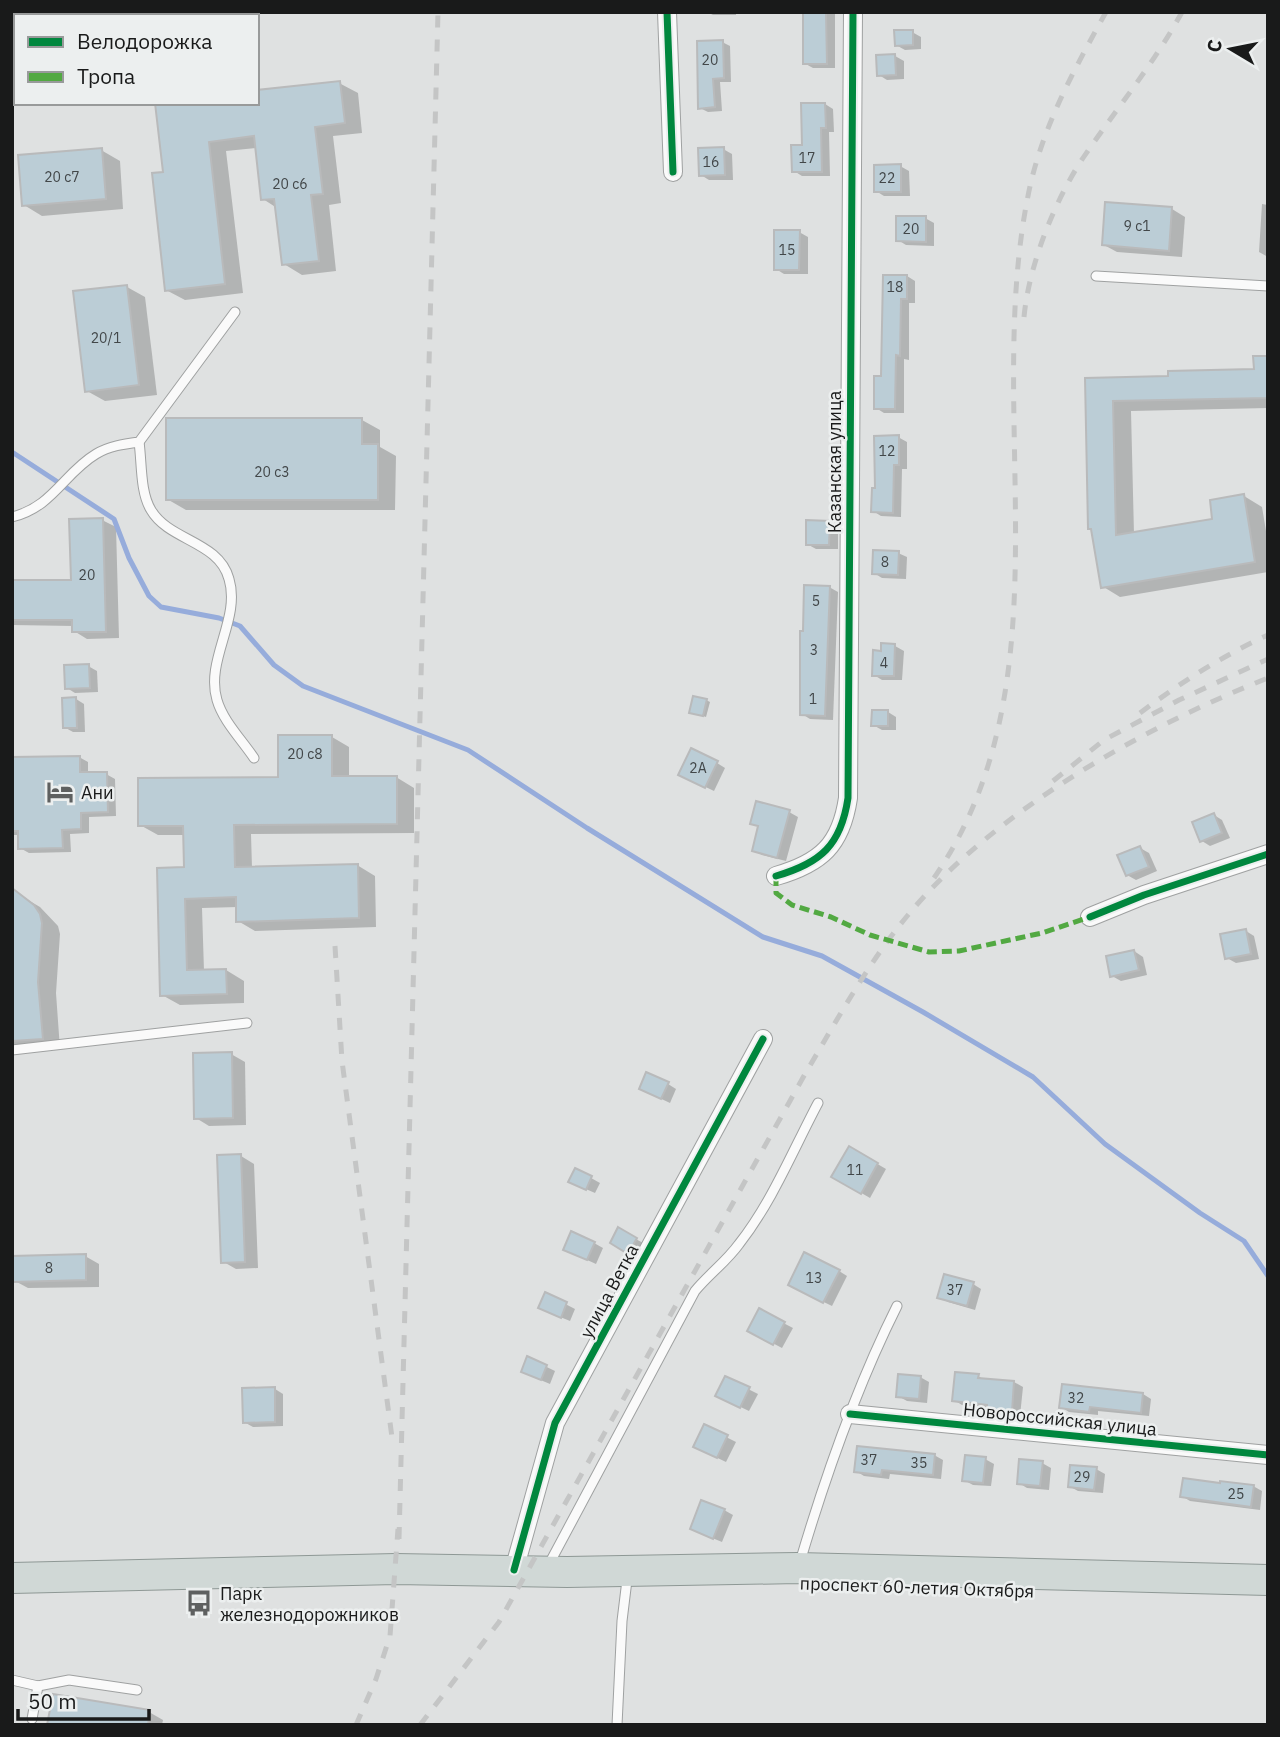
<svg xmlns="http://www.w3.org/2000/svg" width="1280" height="1737" viewBox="0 0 1280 1737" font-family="'IBM Plex Sans',sans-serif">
  <rect width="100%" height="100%" fill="#dfe1e1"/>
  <g fill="#0003">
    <polygon points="707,12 736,12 736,15 713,15"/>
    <polygon points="805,12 835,12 835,68 813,68 804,63"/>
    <rect x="12" y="32" width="4" height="57"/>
    <polygon points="912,32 921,37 921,49 905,50 896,45"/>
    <polygon points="722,42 730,46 731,82 720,82 722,111 708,112 700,108"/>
    <polygon points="895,56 904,61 904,79 887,80 879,75"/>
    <polygon points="339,83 358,93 362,133 333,136 341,203 329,205 336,271 302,275 284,264 277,208 263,199 257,148 226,151 243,293 185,300 166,290 165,174 257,103"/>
    <polygon points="825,104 833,109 834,132 829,132 830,176 802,176 794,171"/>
    <polygon points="723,149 732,154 733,180 709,180 701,175"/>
    <polygon points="101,150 120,161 123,209 42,216 24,205"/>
    <polygon points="900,166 909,171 910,196 884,196 876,191"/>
    <polygon points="1262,204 1268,205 1268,257 1259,252"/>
    <polygon points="1172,209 1185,217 1182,257 1117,252 1104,245"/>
    <polygon points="925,218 934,223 934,246 906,245 898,240"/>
    <polygon points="799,232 808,237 808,274 784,274 776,269"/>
    <polygon points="885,276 907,276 915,281 915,303 909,303 909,360 904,359 904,413 884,413 876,408 882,378"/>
    <polygon points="127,287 145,297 157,395 105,401 87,391"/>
    <polygon points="1268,358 1268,408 1131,411 1134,534 1214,520 1244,496 1262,507 1268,543 1268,572 1120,597 1102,586 1087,380 1170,378 1256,370"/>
    <polygon points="167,420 362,420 380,430 380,447 396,456 395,510 186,510 167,499"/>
    <polygon points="898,437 907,442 907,469 902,469 901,517 881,516 873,511 877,490"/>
    <polygon points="102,520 116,527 119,638 87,639 74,631 74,626 12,625 12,581 73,581"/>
    <polygon points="830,523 838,528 838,549 816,549 807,544"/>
    <polygon points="898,553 907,557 906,579 882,578 874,573"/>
    <polygon points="829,587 838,592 833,720 810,719 802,714 804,633"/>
    <polygon points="895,646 904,651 902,680 882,680 874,675 882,653"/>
    <polygon points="88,666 97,671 98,692 75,693 67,688"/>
    <polygon points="76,699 84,704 85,732 73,732 64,727"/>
    <polygon points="706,700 710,702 706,717 691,712"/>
    <polygon points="888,712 896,717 896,730 882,730 873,725"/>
    <polygon points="332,737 349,747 349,778 396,777 414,788 414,833 251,834 252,868 357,865 375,876 376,927 255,931 238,921 238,907 202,908 204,971 226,970 244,981 244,1003 180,1005 162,995 186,869 185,835 158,835 140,825 280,778"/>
    <polygon points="79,757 88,762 88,774 106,774 115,779 116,816 89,817 89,833 70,834 71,852 29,853 20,848 20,835 12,835 12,759"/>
    <polygon points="717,763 725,768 714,791 689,779"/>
    <polygon points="789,812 798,817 786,861 762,855 754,850 760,827 752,823"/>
    <polygon points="1214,815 1222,820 1230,838 1210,846 1202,841"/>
    <polygon points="1140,848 1149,853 1157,871 1136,880 1127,875"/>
    <polygon points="12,895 21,896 40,907 58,926 60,934 56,993 60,1049 12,1046"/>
    <polygon points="1246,931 1254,936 1259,959 1236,963 1227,958"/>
    <polygon points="1134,951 1143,957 1147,975 1121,981 1112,976"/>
    <polygon points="231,1054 245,1062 246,1125 209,1126 196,1118"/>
    <polygon points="668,1084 676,1089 670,1103 649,1093"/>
    <polygon points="850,1148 886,1169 870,1198 834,1177"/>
    <polygon points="241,1156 254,1164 258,1268 236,1269 222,1261"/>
    <polygon points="591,1178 600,1183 595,1193 579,1186"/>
    <polygon points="619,1230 645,1244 638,1257 612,1243"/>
    <polygon points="594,1243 603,1248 596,1264 574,1254"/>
    <polygon points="85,1256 99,1264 99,1287 28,1288 15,1281"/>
    <polygon points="839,1271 847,1276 832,1306 799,1290"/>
    <polygon points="973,1284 981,1289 975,1310 948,1302 939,1297"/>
    <polygon points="546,1294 575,1309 570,1321 548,1312"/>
    <polygon points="760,1311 793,1328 782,1348 750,1331"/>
    <polygon points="528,1358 555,1371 550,1384 531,1376"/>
    <polygon points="978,1376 985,1380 1014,1382 1023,1387 1020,1416 998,1414 989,1408 962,1405 954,1400"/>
    <polygon points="920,1377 929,1382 927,1403 907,1401 898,1396"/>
    <polygon points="726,1378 758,1394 749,1411 726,1400"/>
    <polygon points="275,1389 283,1394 283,1426 253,1427 244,1422"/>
    <polygon points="1143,1394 1151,1399 1149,1416 1098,1411 1098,1415 1069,1412 1061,1407"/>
    <polygon points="704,1426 736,1442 726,1462 703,1451"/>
    <polygon points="934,1455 943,1460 941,1479 890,1474 889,1479 864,1476 856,1471"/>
    <polygon points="985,1459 994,1464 991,1486 973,1485 964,1480"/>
    <polygon points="1042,1463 1051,1468 1049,1490 1027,1488 1019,1483"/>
    <polygon points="1096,1469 1105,1474 1103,1493 1078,1491 1069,1486"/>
    <polygon points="1253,1486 1262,1491 1260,1510 1190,1501 1182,1496"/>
    <polygon points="724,1510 733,1515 722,1542 700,1533"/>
    <polygon points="149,1712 163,1720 162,1725 52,1725"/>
  </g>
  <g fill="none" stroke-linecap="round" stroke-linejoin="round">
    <polyline stroke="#96acdb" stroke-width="5" points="12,452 114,519 129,558 149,596 161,607 219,618 240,626 274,665 303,686 468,750 587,828 763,937 822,956 923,1012 1033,1077 1105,1144 1200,1213 1244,1241 1268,1276"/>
  </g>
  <g fill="#bbcdd6" stroke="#b9babb" stroke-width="2">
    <polygon points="803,12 826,12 827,64 803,64"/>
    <polygon points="894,30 913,30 913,45 895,46"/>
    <polygon points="723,40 724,78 713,79 715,107 698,109 697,41"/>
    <polygon points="895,54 896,75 877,76 876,55"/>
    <polygon points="340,81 345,123 315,127 323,194 311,195 319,261 282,265 274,199 261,200 254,136 209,142 225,284 165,291 152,173 163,172 155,103 257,103 257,90"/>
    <polygon points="801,103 825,103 826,128 821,128 822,172 792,172 791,145 802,145"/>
    <polygon points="724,147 725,175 699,176 698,148"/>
    <polygon points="102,148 106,199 22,206 18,155"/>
    <polygon points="901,164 901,192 874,192 874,165"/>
    <polygon points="1105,202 1172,207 1169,251 1102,245"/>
    <polygon points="896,216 926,216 926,242 896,241"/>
    <polygon points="774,230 800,230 799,270 774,270"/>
    <polygon points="883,275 907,275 907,299 901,299 900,356 896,355 895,409 874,409 874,376 881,376"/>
    <polygon points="127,285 139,385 85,392 73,291"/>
    <polygon points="1253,356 1268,356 1268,398 1113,401 1116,535 1212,519 1210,500 1244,494 1255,562 1101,588 1091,529 1088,529 1085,378 1168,376 1168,371 1254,369"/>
    <polygon points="166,418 362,418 362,444 378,444 378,500 166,500"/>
    <polygon points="899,435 899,465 894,465 893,513 871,512 872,488 875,488 874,436"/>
    <polygon points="103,518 106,632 72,632 72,620 12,620 12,580 71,580 69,519"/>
    <polygon points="806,520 830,521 829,545 806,545"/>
    <polygon points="873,550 899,551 898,575 872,574"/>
    <polygon points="804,585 830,586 825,716 800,715 800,631 803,631"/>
    <polygon points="881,643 895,644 894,676 872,676 873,650 881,651"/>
    <polygon points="89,664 90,688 65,689 64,665"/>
    <polygon points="693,696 707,699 703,716 689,713"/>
    <polygon points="76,697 77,728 63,728 62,698"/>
    <polygon points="872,710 888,710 888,726 871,726"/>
    <polygon points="278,735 332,735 332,776 397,776 397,824 234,825 235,867 358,864 359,918 236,922 236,897 185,899 187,970 226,969 227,994 160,996 157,868 184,867 183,826 138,826 138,778 278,777"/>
    <polygon points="691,748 718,761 705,788 678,775"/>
    <polygon points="80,756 80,772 107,772 108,812 81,813 81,829 62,830 63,848 18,849 18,831 12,831 12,757"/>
    <polygon points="756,801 790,810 777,858 752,851 758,826 750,824"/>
    <polygon points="1214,813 1222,833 1200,842 1192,822"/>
    <polygon points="1140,846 1149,867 1126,876 1117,855"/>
    <polygon points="12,888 34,905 40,914 42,923 38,982 43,1039 12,1041"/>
    <polygon points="1246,929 1251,954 1225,959 1220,934"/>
    <polygon points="1134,950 1139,970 1110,977 1106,956"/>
    <polygon points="232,1052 233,1118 194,1119 193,1053"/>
    <polygon points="646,1072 669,1082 661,1099 639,1089"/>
    <polygon points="849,1146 878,1163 861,1194 831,1177"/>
    <polygon points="241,1154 245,1262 221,1263 217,1155"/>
    <polygon points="575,1168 592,1176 586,1190 568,1182"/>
    <polygon points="618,1227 637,1238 628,1254 610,1243"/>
    <polygon points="571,1231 595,1242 587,1260 563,1250"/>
    <polygon points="804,1252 840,1270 823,1303 788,1285"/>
    <polygon points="86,1254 86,1280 13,1282 12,1256"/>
    <polygon points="944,1274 974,1282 967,1306 937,1298"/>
    <polygon points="545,1292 567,1302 561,1318 538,1308"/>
    <polygon points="759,1308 785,1322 773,1345 747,1331"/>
    <polygon points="527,1356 547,1365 541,1380 521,1372"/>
    <polygon points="955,1372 979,1374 978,1378 1014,1381 1012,1412 987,1410 987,1405 952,1401"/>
    <polygon points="898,1374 921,1376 919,1399 896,1397"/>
    <polygon points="725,1376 750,1387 740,1408 715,1396"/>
    <polygon points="1062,1384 1143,1393 1141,1413 1090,1407 1089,1412 1059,1408"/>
    <polygon points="275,1387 275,1422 243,1423 242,1388"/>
    <polygon points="704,1424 728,1435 717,1458 693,1447"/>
    <polygon points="857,1446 935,1454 933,1475 882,1470 881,1475 854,1472"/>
    <polygon points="965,1455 986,1457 983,1483 962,1481"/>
    <polygon points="1019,1459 1043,1461 1040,1486 1017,1484"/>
    <polygon points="1070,1465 1097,1467 1094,1490 1068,1487"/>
    <polygon points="1183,1478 1220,1483 1220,1481 1254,1485 1251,1507 1180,1497"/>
    <polygon points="701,1500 725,1509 713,1539 690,1529"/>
    <polygon points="53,1694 150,1710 148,1725 47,1725"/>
  </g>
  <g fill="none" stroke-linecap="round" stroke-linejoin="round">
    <g stroke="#9fa1a1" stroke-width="11">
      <g id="service">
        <polyline points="1096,276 1268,286"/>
        <path d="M139,442C142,463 140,492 151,510C169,541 219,541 229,579C241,619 205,660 217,700C223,721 242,740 254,758"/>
        <path d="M12,517C53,507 64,473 96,454C109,446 124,444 139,442L235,312"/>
        <polyline points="12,1050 247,1023"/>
        <path d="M800,1562C826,1474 856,1388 897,1306"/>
        <path d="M548,1566L695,1291C709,1274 726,1262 739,1244C772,1202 793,1150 818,1103"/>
        <polyline points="12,1680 38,1686 69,1680 137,1690"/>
        <polyline points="32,1719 38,1686"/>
        <polyline points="617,1725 622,1621 627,1580"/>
      </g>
    </g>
    <g stroke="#9fa1a1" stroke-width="20">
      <g id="minor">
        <polyline points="667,12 673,172"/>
        <path d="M776,876C821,863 841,845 848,798L853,12"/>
        <polyline points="1090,917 1144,895 1268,854"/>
        <polyline points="850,1414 1268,1455"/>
        <polyline points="514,1570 555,1423 763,1039"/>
      </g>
    </g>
    <g stroke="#8e9895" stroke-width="32">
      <polyline id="trunk" points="12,1578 396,1569 567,1572 798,1568 1268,1580"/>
    </g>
    <use href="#service" stroke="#fafafa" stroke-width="9"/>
    <use href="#minor" stroke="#fafafa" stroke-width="18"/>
    <use href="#trunk" stroke="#d0d8d6" stroke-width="30"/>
    <g stroke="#c4c5c5" stroke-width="5" stroke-dasharray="12 12" stroke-linecap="butt">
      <path d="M1024,317C1029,265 1054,202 1083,158C1116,109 1154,64 1182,12"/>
      <path d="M1140,713C1180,683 1222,656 1268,635"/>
      <polyline points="1053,781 1104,740 1179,700 1268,659"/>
      <path d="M934,878C1071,679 983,418 1028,196C1041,129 1073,72 1106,12"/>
      <polyline points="335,946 342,1061 393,1445"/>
      <polyline points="399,1539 438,12"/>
      <polyline points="356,1725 376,1679 390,1636 398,1529"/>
      <path d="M420,1725L499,1622L805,1074C837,1020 868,963 908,915C994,811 1144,727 1268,678"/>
    </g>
    <polyline stroke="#52a942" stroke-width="5" stroke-dasharray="10 5" stroke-linecap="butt" points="776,876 776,893 792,905 831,917 870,935 929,952 959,951 1042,933 1090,917"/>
    <g stroke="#ecefef" stroke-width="11">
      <g id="cycleway">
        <polyline points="667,12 673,172"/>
        <path d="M776,876C821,863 841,845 848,798L853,12"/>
        <polyline points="1090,917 1144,895 1268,854"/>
        <polyline points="850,1414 1268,1455"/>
        <polyline points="514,1570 555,1423 763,1039"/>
      </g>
    </g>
    <use href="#cycleway" stroke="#00873e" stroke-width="7"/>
  </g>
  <defs>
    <g id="hotel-bare" transform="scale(2.1)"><path d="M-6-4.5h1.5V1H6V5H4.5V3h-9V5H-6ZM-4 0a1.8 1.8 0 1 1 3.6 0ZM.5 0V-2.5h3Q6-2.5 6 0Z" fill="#5e6060" stroke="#ecefef" stroke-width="2.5" paint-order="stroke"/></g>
    <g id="bus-bare" transform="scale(2.1)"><path d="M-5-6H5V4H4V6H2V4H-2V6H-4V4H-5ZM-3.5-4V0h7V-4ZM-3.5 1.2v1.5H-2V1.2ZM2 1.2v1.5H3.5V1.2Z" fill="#5e6060" stroke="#ecefef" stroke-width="2.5" paint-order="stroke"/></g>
  </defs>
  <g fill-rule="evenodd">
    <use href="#hotel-bare" x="60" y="792"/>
    <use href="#bus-bare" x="199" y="1603"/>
  </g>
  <g text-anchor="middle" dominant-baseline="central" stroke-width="5" stroke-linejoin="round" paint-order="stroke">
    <g font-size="14" fill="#424749">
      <text x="710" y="60">20</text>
      <text x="807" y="158">17</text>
      <text x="711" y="162">16</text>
      <text x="62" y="177">20 с7</text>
      <text x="887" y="178">22</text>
      <text x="290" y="184">20 с6</text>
      <text x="1137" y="226">9 с1</text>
      <text x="911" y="229">20</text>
      <text x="787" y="250">15</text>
      <text x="895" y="287">18</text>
      <text x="106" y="338">20/1</text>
      <text x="887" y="451">12</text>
      <text x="272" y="472">20 с3</text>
      <text x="885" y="562">8</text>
      <text x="87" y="575">20</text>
      <text x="816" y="601">5</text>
      <text x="814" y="650">3</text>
      <text x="884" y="663">4</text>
      <text x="813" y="699">1</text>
      <text x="305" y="754">20 с8</text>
      <text x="698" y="768">2А</text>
      <text x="855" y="1170">11</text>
      <text x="49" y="1268">8</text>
      <text x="814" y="1278">13</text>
      <text x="955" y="1290">37</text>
      <text x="1076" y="1398">32</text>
      <text x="869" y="1460">37</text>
      <text x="919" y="1463">35</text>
      <text x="1082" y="1477">29</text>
      <text x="1236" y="1494">25</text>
    </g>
    <g font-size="18" fill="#191a1a" stroke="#ecefef">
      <text transform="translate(834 462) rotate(-90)">Казанская улица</text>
      <text transform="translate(609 1291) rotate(-62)">улица Ветка</text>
      <text transform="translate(1060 1419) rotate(6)">Новороссийская улица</text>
      <text transform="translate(917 1587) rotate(2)">проспект 60-летия Октября</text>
    </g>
    <g font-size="18" fill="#191a1a" stroke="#ecefef" text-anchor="start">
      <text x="81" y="792">Ани</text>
      <text x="220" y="1593">Парк<tspan x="220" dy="21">железнодорожников</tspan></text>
    </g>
  </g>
  <rect width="1280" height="1737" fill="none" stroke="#191a1a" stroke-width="28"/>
  <rect x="14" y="14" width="245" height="91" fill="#ecefef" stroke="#989a9a" stroke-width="2"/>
  <rect x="28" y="37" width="35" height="10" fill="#00873e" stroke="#989a9a" stroke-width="2"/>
  <text x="77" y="49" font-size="21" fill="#191a1a">Велодорожка</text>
  <rect x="28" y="72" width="35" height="10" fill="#52a942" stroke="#989a9a" stroke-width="2"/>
  <text x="77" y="84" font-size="21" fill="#191a1a">Тропа</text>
  <g transform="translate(1231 49) rotate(280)" stroke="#ecefef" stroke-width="5" paint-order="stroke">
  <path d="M0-5L12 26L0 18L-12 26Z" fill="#191a1a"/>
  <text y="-10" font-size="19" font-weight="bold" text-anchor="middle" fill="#191a1a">С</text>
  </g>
  <path d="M18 1709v10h131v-10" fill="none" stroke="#191a1a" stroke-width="3.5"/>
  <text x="28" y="1709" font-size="21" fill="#191a1a" stroke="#ecefef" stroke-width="5" paint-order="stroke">50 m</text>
</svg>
